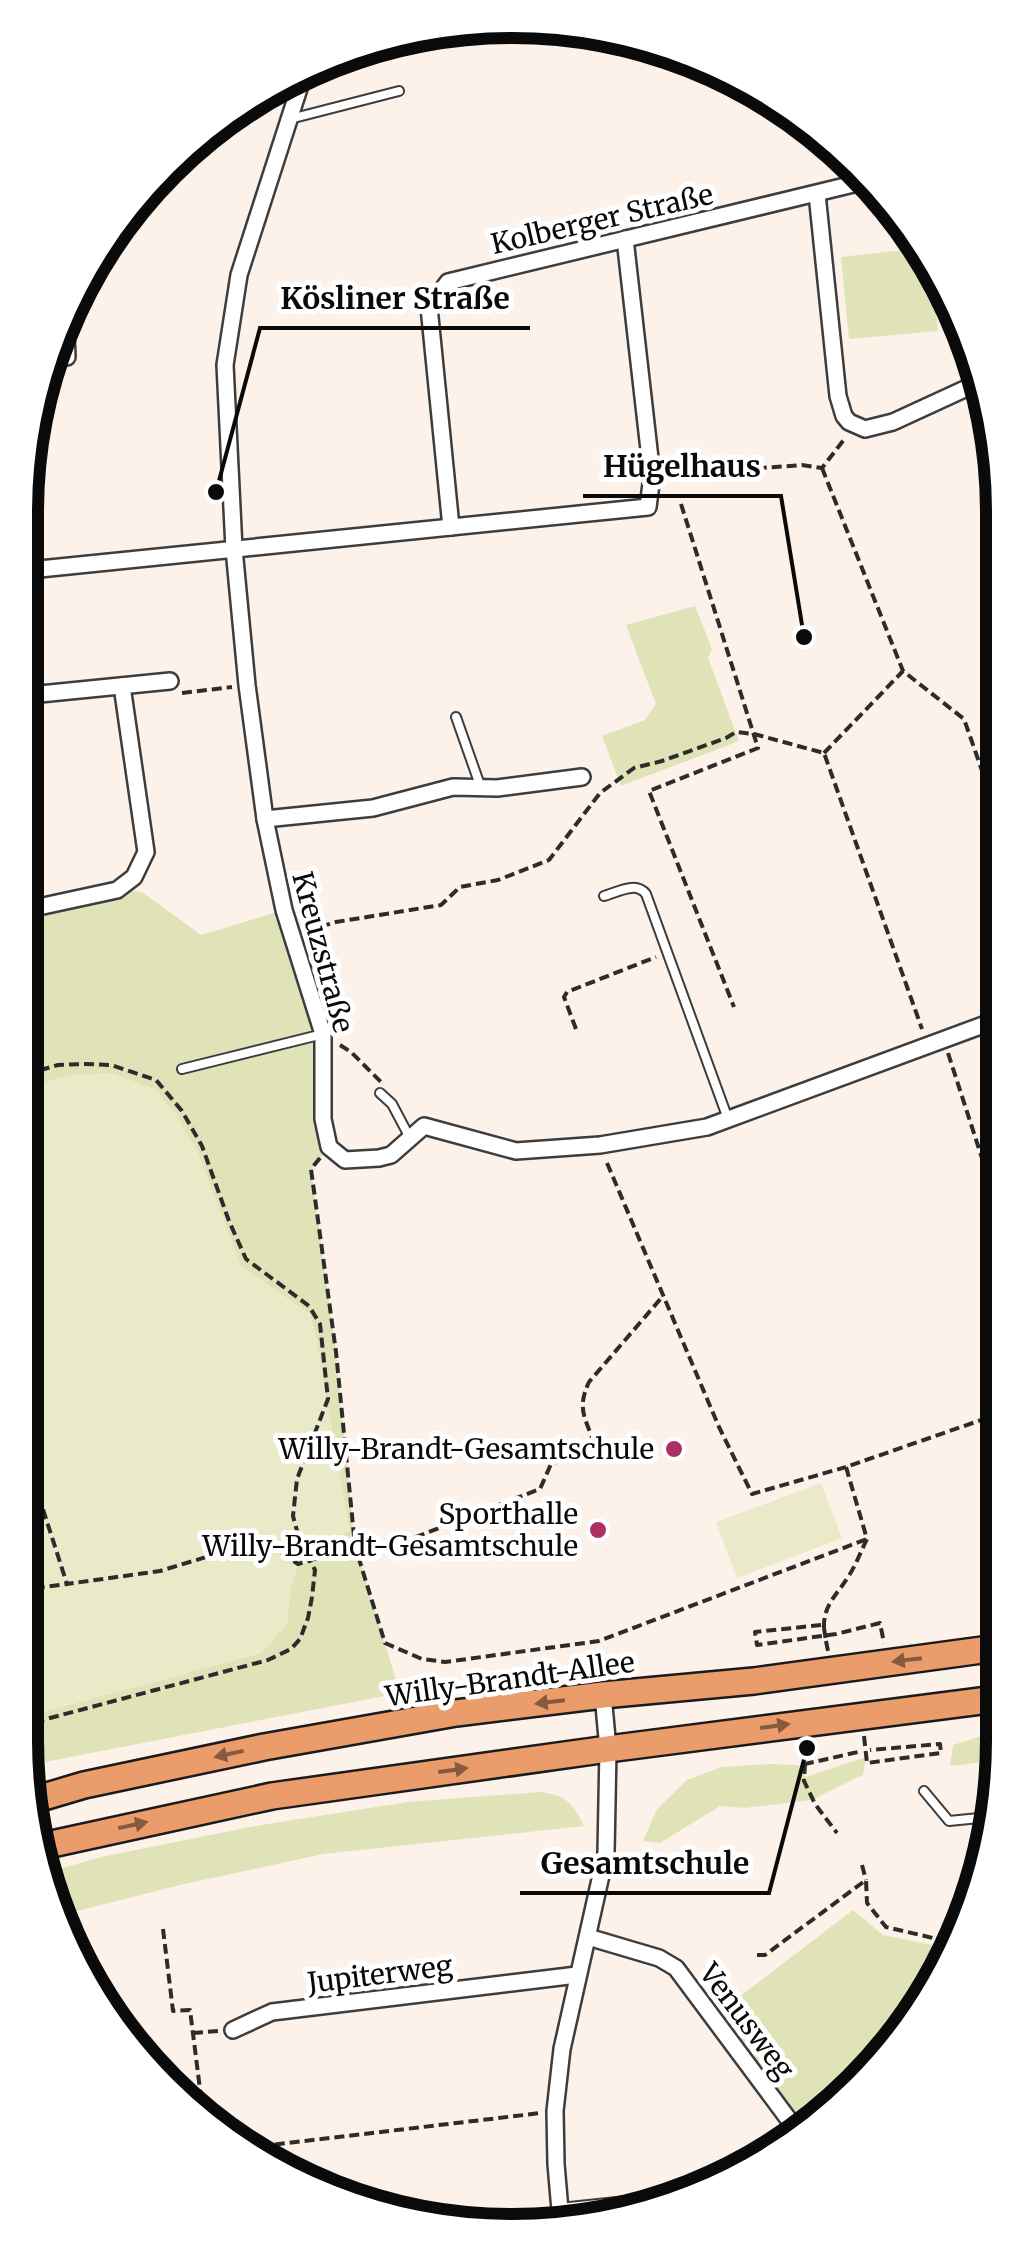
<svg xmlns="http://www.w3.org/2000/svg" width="1024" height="2251" viewBox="0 0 1024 2251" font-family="Merriweather,serif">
  <rect width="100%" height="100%" fill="#fdf2e9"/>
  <g fill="#dfe3b7">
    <polygon points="923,248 931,262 938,331 849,339 841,257"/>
    <polygon points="695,606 712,649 708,658 739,741 621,786 602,736 645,720 656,704 626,625"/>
    <polygon points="117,890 142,892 201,935 284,910 323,1034 329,1147 311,1170 336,1352 355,1545 299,1563 331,1426 315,1332 310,1315 241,1266 197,1151 70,1075 20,1090 20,911"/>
    <polygon points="356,1548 400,1693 24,1766 20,1739 20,1718 261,1653 287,1623 290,1591 298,1565"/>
    <polygon points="1004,1731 1000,1760 950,1766 953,1745 991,1733"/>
    <polygon points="866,1757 863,1775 811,1800 745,1808 720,1806 660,1843 643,1841 657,1809 687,1780 722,1767 769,1764 799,1765 806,1777"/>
    <path d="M540,1792C566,1795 573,1803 584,1826L323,1854L180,1885L57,1916L46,1898L42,1874L101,1857L250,1827L407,1802Z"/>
    <polygon points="853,1910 883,1935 948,1948 952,1951 882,2063 804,2127 718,2013"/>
  </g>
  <g fill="#ebeac8">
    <polygon points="112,1073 155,1089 176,1115 197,1151 241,1266 310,1314 315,1332 350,1531 303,1548 290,1591 287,1623 261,1653 20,1718 20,1090 70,1075"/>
    <polygon points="821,1483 842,1538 737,1578 716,1522"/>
  </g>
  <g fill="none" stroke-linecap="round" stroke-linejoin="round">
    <g stroke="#3d3d3d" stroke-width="12">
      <g id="service">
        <polyline points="290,119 399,91"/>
        <polyline points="456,717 481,788"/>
        <path d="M604,896C618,892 636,881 646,894L728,1119"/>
        <polyline points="182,1069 323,1034"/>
        <polyline points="380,1093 392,1104 410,1138"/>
        <polyline points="924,1791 949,1821 989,1817"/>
        <polyline points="560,2208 645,2199"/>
      </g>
    </g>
    <g stroke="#3d3d3d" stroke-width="20">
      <g id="minor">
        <polyline points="305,70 239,275 225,365 234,549 247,685 265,819 284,910 323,1034 323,1119 329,1147 345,1160 379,1158 391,1155 424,1126 516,1151 600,1145 707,1127 1002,1018"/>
        <polyline points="817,194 838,396 844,416 849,422 865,429 893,422 982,381"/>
        <polyline points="51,358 67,357 65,312"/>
        <polyline points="451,527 429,307 448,282 870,180"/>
        <polyline points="20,571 648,507 652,476 625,239"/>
        <polyline points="20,696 170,681"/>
        <polyline points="265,819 373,808 453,787 497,788 582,777"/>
        <polyline points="20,911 117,890 134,877 146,852 122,686"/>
        <polyline points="588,1937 659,1958 676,1968 798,2132"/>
        <polyline points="233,2030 272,2012 577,1975"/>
        <polyline points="561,2222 556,2164 555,2111 562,2049 606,1853 608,1749 603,1695"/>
      </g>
    </g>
    <g stroke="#1b1b1b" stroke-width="30">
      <g id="primary">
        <polyline points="30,1801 84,1785 264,1747 456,1713 603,1695 754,1681 1004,1647"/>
        <polyline points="38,1847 272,1796 608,1749 1004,1698"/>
      </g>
    </g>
    <g stroke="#2c2c2c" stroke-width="4" stroke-dasharray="10 5" stroke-linecap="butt">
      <polyline points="822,468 903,671"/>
      <polyline points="667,475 802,465 822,468 846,437"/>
      <polyline points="681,504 758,748 649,791 734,1007"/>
      <polyline points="182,693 232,687"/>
      <polyline points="824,753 903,671 964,719 1001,825"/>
      <polyline points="306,931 336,922 441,905 460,887 498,880 549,860 600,793 634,768 662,761 726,738 736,732 754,734 824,753 922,1029"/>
      <polyline points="576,1029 564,997 567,992 656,957"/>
      <polyline points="340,1045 351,1052 381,1082"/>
      <polyline points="948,1053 1002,1220"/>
      <polyline points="320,1158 311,1169 336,1352 355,1546 385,1643 422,1659 445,1662 599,1641 867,1539"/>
      <polyline points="607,1163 719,1427 752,1494 846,1467"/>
      <polyline points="20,1438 67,1584 160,1571 256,1542 279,1551 298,1564 355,1546"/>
      <path d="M359,1559L540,1489L551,1464L595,1446C586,1418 576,1410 589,1382L663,1296"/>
      <polyline points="20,1585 36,1588 67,1584"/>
      <polyline points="821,1625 755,1632 757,1645 836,1634 880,1623 884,1643"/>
      <path d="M824,1628C823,1605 837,1595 848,1577C856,1565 861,1551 867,1539L846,1467L987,1418L1003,1426"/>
      <polyline points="826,1641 828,1651"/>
      <polyline points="20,1726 268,1660 291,1649 300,1639 308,1618 312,1597 315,1570 300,1542 293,1516 297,1479 328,1399 320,1324 309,1306 246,1259 229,1221 202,1146 182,1111 156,1080 111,1065 84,1064 58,1065 20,1076"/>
      <polyline points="864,1736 867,1763 941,1753 940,1744 870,1750"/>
      <polyline points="803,1748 805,1764 858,1752"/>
      <polyline points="805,1764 804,1781 815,1804 837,1833"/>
      <polyline points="862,1865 866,1880"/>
      <polyline points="163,1929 173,2011 190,2010 203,2113"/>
      <polyline points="757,1955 765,1955 866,1880 867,1903 886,1927 933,1938 953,1949"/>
      <polyline points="193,2033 218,2031"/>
      <polyline points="245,2148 541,2113"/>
    </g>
    <use href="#service" stroke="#fff" stroke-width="8"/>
    <use href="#minor" stroke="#fff" stroke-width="15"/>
    <use href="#primary" stroke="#eb9c6b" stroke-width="25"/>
    <polyline stroke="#2c2c2c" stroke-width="4" stroke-dasharray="10 5" stroke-linecap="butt" points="824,1628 826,1641"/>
  </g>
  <defs><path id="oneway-solid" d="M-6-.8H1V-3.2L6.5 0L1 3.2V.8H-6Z" transform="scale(2.5)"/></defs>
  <g fill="#865a3f">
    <use href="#oneway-solid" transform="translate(907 1660) rotate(173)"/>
    <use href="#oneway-solid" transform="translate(550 1702) rotate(173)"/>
    <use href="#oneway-solid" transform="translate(775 1726) rotate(-8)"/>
    <use href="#oneway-solid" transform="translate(229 1754) rotate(168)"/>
    <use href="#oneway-solid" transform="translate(453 1770) rotate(-8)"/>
    <use href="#oneway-solid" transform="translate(133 1825) rotate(-12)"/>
  </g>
  <g fill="#ab3165" stroke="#fff" stroke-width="4">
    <circle cx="674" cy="1449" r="10"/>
    <circle cx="598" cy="1530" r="10"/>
  </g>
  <g text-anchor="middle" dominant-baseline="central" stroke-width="10" stroke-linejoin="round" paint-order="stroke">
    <g font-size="28" fill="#0a0a0a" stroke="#fff">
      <text transform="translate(602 219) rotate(-13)">Kolberger Straße</text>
      <text transform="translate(323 952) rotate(75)">Kreuzstraße</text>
      <text transform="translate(510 1679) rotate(-8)">Willy-Brandt-Allee</text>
      <text transform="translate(380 1974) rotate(-7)">Jupiterweg</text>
      <text transform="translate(747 2021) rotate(53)">Venusweg</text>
    </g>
    <g font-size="28" fill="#0a0a0a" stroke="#fff" text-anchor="end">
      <text x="654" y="1449">Willy-Brandt-Gesamtschule</text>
      <text x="578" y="1514">Sporthalle<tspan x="578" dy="32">Willy-Brandt-Gesamtschule</tspan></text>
    </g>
  </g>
  <path d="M0 0H1024V2251H0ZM512 38H512A474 474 0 0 1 986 512V1740A474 474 0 0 1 512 2214H512A474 474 0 0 1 38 1740V512A474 474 0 0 1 512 38Z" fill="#fff" fill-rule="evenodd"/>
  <path fill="none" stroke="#0a0a0a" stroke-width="12" d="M512 38H512A474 474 0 0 1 986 512V1740A474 474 0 0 1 512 2214H512A474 474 0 0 1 38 1740V512A474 474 0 0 1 512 38Z"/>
  <path fill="none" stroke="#0a0a0a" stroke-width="4" d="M216 492L260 328H530M804 637L781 496H583M807 1748L769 1893H520"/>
  <g fill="#0a0a0a" stroke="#fff" stroke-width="4">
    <circle cx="216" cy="492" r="10"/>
    <circle cx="804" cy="637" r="10"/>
    <circle cx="807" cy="1748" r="10"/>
  </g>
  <g font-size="30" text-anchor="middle" font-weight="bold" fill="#0a0a0a" stroke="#fff" stroke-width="10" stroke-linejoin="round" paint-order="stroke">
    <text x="395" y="309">Kösliner Straße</text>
    <text x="682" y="477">Hügelhaus</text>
    <text x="645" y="1874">Gesamtschule</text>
  </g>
</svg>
